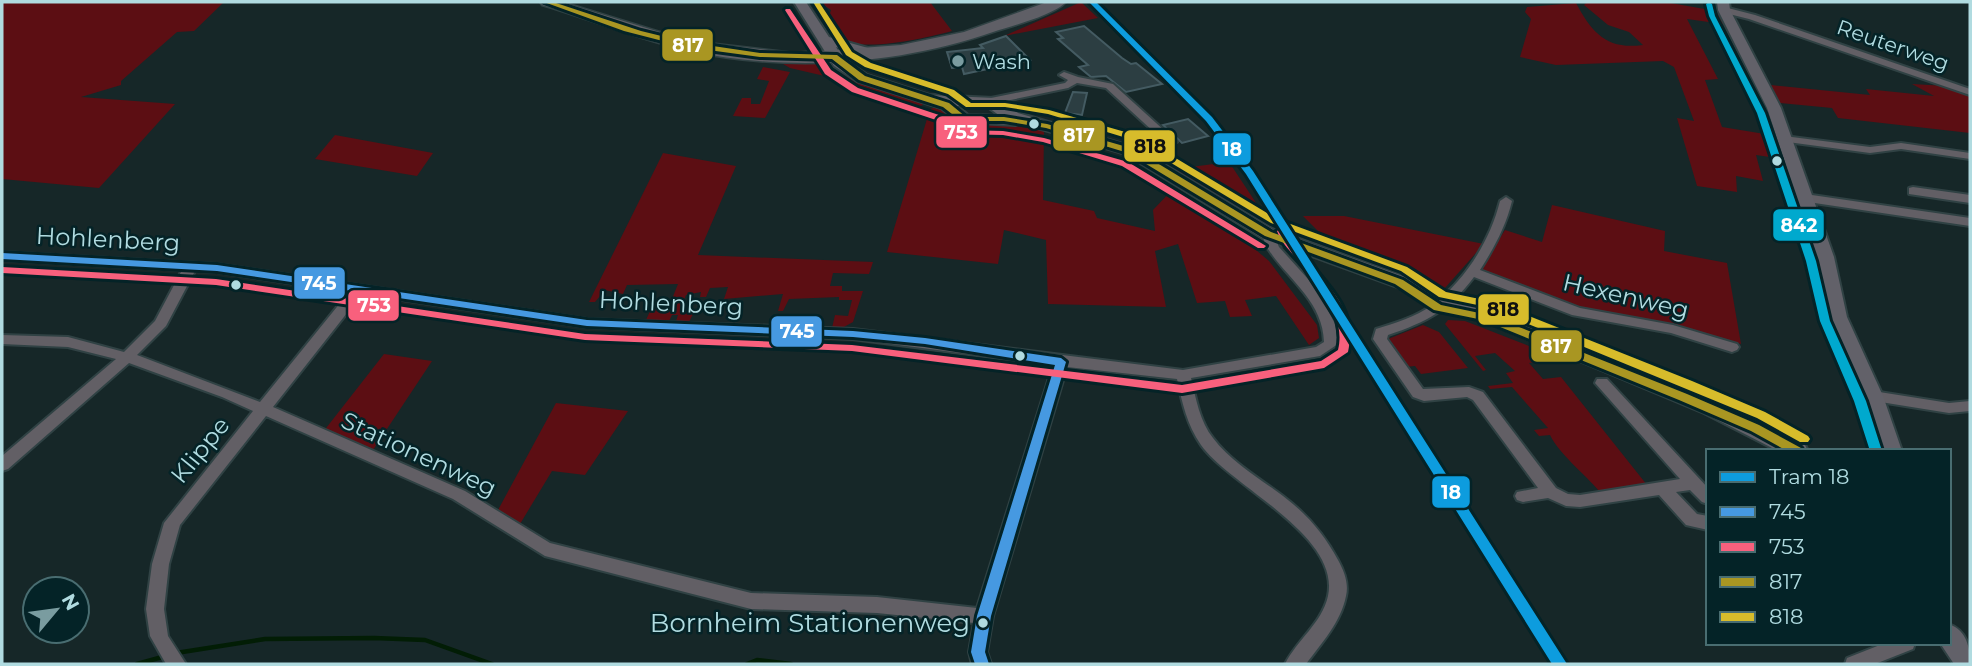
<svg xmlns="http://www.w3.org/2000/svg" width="1972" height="666" viewBox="0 0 1972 666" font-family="Montserrat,sans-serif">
  <rect width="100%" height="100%" fill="#162728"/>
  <g fill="#5c0e13">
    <polygon points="2,2 224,2 194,31 177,32 121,81 121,85 81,97 175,104 99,188 2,179"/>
    <path d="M819,2H930L952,31C925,38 854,56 832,34C828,30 825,24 823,19L829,17L831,10Z"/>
    <polygon points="1081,2 1098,18 1004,36"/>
    <path d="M1587,2H1665L1716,11L1723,24L1687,19L1718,79L1705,80L1722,127L1777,136L1783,159L1756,155L1763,181L1736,176L1737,192L1697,186L1677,118L1694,121L1674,67L1663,61L1556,65L1520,57L1531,19L1525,12L1527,7L1576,3C1592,33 1607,50 1643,45L1629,32L1608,25L1584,5Z"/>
    <polygon points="778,61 818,62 858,82 920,101 923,105 910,110 897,98 846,81 790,68"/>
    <polygon points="763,67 790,72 765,118 733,116 742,98 751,98 751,104 760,104 769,81 757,79"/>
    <polygon points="1912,84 1947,86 1970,94 1970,133 1838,118 1832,108 1780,103 1771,85 1870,95 1866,89 1934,96"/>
    <polygon points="936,107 947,110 958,123 974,126 1002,124 1044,131 1043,200 1094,211 1097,218 1155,231 1153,210 1175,187 1217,217 1269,261 1317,325 1319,338 1309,345 1276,296 1245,300 1252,316 1230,317 1225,301 1197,303 1178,244 1155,251 1166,307 1048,304 1046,240 1004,230 998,264 887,252 930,109"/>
    <polygon points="335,135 433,153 417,176 315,159"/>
    <polygon points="663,153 736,166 698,255 873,262 869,274 833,273 830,286 842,286 842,291 863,291 853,322 842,328 832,328 835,315 848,316 852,300 839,300 839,297 789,299 783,311 778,311 783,294 724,299 728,287 710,288 706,297 700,297 701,292 686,295 680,310 693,314 689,322 676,321 678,315 672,315 669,321 646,320 651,309 668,309 678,284 627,285 623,294 605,290 595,302 589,302"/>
    <polygon points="1229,162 1270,224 1252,218 1175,169"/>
    <polygon points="1552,205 1665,231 1664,251 1727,263 1741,344 1679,326 1571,305 1480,269 1505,230 1542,242"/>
    <polygon points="1303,216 1344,216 1484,244 1444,289 1318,231"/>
    <path d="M1448,320L1465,321L1534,348L1532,352L1552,359L1529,363L1543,379L1561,377L1647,485L1600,492C1583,472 1559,454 1550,435L1539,436L1534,430L1548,428L1512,387L1490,389L1488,386L1513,383L1506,373L1515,371L1495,353L1475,356L1486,370L1483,371L1445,324Z"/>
    <polygon points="1423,325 1439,332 1468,368 1421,374 1415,366 1404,367 1388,339"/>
    <polygon points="384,354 432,361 371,453 323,432"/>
    <polygon points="556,403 628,411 585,475 552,471 520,524 498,510"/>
  </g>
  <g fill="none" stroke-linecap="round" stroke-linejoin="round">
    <g stroke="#021d05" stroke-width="4.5">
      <polyline points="176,653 265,639 374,638 425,640 492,664"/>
      <polyline points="137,664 166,656"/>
      <polyline points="747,664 757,660 791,664"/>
    </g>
  </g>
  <g fill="#2c3e42" stroke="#445b62" stroke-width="2">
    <polygon points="1084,26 1122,58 1131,64 1136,63 1162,84 1126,92 1106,76 1091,77 1079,67 1088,65 1058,39 1063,38 1056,32"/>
    <polygon points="1006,36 1030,60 964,74 962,67 952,68 947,52 983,48 980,45"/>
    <polygon points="1073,92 1087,93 1082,115 1065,113"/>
    <polygon points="1188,119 1208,136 1182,143 1163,125"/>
  </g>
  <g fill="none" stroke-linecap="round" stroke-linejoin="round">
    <g stroke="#304244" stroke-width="4">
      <g id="street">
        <polygon points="1724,7 1755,15 1970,89 1970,95 1749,19 1721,12 1719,10"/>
        <polygon points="1064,72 1078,77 1113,84 1177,142 1171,145 1167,144 1106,88 1077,83 1068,88 991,104 986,101 991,98 1065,83 1068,80 1059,75"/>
        <polygon points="1784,136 1870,147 1901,143 1970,153 1970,159 1901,149 1870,153 1780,141 1778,139"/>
        <polygon points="1913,187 1970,195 1970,203 1909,194 1909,188"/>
        <polygon points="1805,194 1970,218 1970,226 1801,201 1799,198"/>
        <path d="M1506,197L1512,201C1506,226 1494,248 1480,270L1580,308L1673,325L1737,344L1739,347L1737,350L1732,352L1671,333L1572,315L1474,277C1449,310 1427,322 1388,335L1387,339L1423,389L1469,387L1483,392L1556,488L1568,494L1580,495L1680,479L1595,383L1597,379H1607L1708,488V504L1702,502L1690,490L1676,492L1697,514L1708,516V530L1686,525L1659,495L1580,507L1566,506L1548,498L1523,502L1517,500L1515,496L1517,492L1538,488L1473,400L1467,397L1424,401L1413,397L1373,339L1376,329C1395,323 1416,317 1432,305C1465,281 1490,241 1500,201Z"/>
        <path d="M1268,230L1272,231L1279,247L1308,279L1324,302L1335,324L1338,344L1320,356L1191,378C1196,399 1200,422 1213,438C1231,462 1259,478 1283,496C1307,514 1324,534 1338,560C1344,571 1349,583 1346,596C1341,622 1321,644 1306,664H1285C1297,640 1322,623 1328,596C1341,535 1230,486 1201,445C1187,425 1182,402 1177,379L1067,367L993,616L987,652L991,664H972L969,652L974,623L877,613L751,609L545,556L453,499L266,416L180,525L169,564L164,609L168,636L186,664H166L150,636L146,609L152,564L164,523L253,411L222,397L129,363L8,469L2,471V456L116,359L68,347L2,344V335L68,337L124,352L155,321L182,270L2,260V252L217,264L587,319L853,329L1183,370L1316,347L1324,342C1323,299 1284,277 1265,244L1262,234ZM195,271L217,272L349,292L260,402L137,355L166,326ZM362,294L587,327L853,339L1053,365L977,608L877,597L751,593L550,543L465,491L273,407Z"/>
        <polygon points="1873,391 1949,403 1970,401 1970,411 1949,413 1868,400 1866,396 1868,392"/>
        <polygon points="1885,643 1915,643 1913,649 1875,664 1845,664 1847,658"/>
      </g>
    </g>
    <g stroke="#304244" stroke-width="4">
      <g id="secondary">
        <path d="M794,2H806L829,37L875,50L877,53L870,57L836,47L844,60L867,75L929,95L994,98L1018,113L1136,148L1274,230L1453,294L1718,403L1805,445L1808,451H1778L1704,413L1439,302L1262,238L1126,154L1021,123L1015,125L959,122L941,108L857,81L834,66ZM985,105L1000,116L968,115L957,106Z"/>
        <polygon points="1717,2 1729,2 1730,10 1781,108 1834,257 1847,317 1883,396 1902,451 1880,451 1863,396 1829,317 1816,257 1767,108 1718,10"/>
        <path d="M1949,624C1967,631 1970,647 1970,664H1954L1940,643H1949Z"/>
      </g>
    </g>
    <g stroke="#304244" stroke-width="3">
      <path id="primary" d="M540,2H562L689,41L794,53L901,45L964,32L1047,2H1066C1054,15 1012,26 993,32C897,65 789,72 689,51C639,40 591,19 542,5Z"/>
    </g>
    <use href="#street" fill="#625f65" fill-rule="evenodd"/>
    <use href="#secondary" fill="#626169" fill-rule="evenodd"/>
    <use href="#primary" fill="#5f5f66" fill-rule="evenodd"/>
    <g stroke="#042327" stroke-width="6">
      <polygon id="bus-1" points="2,253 217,265 587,320 853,331 925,338 1061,358 1066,362 991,616 985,652 989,664 975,664 971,652 977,616 1055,365 925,344 853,337 587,326 217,271 2,259"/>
    </g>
    <g stroke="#042327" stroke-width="6">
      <g id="bus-2">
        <polygon points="786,9 790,9 831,70 858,88 942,116 962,130 1003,131 1044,138 1128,162 1266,246 1264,248 1258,248 1122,166 1043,142 1003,135 957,134 936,120 852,92 825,74 785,10"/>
        <path d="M1282,228L1285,229C1305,271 1360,297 1348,352L1324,368L1182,393L852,351L585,340L216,285L2,273V267L216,279L585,334L852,345L1182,385L1321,361L1338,350C1346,317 1321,286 1300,262C1291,252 1282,244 1277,231Z"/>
      </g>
    </g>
    <g stroke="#042327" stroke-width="6">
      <polygon id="bus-3" points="544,2 553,2 641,31 686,42 760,53 837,55 865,76 949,103 966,117 1004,117 1047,124 1134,149 1271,232 1403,280 1441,305 1489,315 1687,394 1759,425 1801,448 1803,451 1787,451 1751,431 1679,400 1483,320 1434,310 1395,284 1265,236 1128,153 1046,128 1004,121 961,121 943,107 859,80 832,59 760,57 686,47 624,31"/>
    </g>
    <g stroke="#042327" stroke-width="6">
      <polygon id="bus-4" points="813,2 819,2 852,52 871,63 954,90 971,103 1005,103 1049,110 1139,136 1277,219 1407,267 1446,292 1494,302 1692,381 1765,412 1808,436 1810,439 1808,442 1800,442 1757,418 1487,307 1439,297 1401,271 1271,223 1133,140 1048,114 1005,107 966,107 948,94 865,67 846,55"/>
    </g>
    <g stroke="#042327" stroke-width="6">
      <polygon id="bus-5" points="1709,2 1712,4 1715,16 1765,113 1816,261 1830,321 1866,401 1882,451 1870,451 1854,401 1820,321 1806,261 1757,113 1709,16 1706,4"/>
    </g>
    <use href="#bus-1" fill="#4699e1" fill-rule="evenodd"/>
    <use href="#bus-2" fill="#f8607d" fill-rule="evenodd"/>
    <use href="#bus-3" fill="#a99622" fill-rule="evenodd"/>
    <use href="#bus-4" fill="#d7bc2b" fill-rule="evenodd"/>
    <use href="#bus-5" fill="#00a9ce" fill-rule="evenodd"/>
    <g stroke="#042327" stroke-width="6">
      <polygon id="tram-1" points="1089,2 1096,2 1212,117 1253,171 1567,664 1552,664 1246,174 1206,121"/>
    </g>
    <use href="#tram-1" fill="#0d9cde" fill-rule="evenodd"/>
  </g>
  <circle fill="#7a9ca0" stroke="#042327" stroke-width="2.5" cx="958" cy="61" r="7"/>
  <g fill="#b0dbe0" stroke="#042327" stroke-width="2.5">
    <circle cx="1034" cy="124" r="6"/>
    <circle cx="1777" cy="161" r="6"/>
    <circle cx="236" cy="285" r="6"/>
    <circle cx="1020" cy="356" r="6"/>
    <circle cx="983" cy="623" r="6"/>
  </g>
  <g text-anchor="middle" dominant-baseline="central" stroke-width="5" stroke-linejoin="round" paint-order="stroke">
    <g font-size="21" fill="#b0dbe0" stroke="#042327">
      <text transform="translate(1893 45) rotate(19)">Reuterweg</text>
    </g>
    <g font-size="21" fill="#b0dbe0" stroke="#042327" text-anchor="start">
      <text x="972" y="61">Wash</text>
    </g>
    <g font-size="24" fill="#b0dbe0" stroke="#042327">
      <text transform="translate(108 239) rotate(3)">Hohlenberg</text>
      <text transform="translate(1626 296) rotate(13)">Hexenweg</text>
      <text transform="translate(671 303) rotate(3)">Hohlenberg</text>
      <text transform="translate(200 450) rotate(-51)">Klippe</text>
      <text transform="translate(419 454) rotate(25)">Stationenweg</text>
    </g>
    <g font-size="26" fill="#b0dbe0" stroke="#042327" text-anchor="end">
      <text x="970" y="623">Bornheim Stationenweg</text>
    </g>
  </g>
  <g stroke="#042327" stroke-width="2.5">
    <rect x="661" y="28" width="53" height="34" rx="7" fill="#a99622"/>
    <rect x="935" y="115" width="53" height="34" rx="7" fill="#f8607d"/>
    <rect x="1052" y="119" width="54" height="33" rx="7" fill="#a99622"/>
    <rect x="1123" y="129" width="53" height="34" rx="7" fill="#d7bc2b"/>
    <rect x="1212" y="132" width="40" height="34" rx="7" fill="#0d9cde"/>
    <rect x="1772" y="208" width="53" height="34" rx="7" fill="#00a9ce"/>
    <rect x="293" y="266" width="53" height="34" rx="7" fill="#4699e1"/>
    <rect x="347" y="289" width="53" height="33" rx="7" fill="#f8607d"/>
    <rect x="1477" y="293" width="53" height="33" rx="7" fill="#d7bc2b"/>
    <rect x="770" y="315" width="53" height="33" rx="7" fill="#4699e1"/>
    <rect x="1530" y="329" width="53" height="34" rx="7" fill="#a99622"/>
    <rect x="1431" y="475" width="40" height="34" rx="7" fill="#0d9cde"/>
  </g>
  <g font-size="19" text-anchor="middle" font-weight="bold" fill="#fff">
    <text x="688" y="52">817</text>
    <text x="961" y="139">753</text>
    <text x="1079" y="142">817</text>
    <text x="1232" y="156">18</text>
    <text x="1799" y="232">842</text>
    <text x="319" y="290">745</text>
    <text x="374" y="312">753</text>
    <text x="797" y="338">745</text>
    <text x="1556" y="353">817</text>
    <text x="1451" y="499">18</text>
  </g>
  <g font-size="19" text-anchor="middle" font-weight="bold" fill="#111">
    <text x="1150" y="153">818</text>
    <text x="1503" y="316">818</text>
  </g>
  <rect width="1972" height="666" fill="none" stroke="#b0dbe0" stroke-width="7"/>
  <rect x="1706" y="449" width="245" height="196" fill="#042327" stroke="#496d71" stroke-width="2"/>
  <rect x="1720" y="472" width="35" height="10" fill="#0d9cde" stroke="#496d71" stroke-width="2"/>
  <text x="1769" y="484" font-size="21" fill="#b0dbe0">Tram 18</text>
  <rect x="1720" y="507" width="35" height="10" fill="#4699e1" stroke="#496d71" stroke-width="2"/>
  <text x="1769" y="519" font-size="21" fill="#b0dbe0">745</text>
  <rect x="1720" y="542" width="35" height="10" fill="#f8607d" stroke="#496d71" stroke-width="2"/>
  <text x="1769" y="554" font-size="21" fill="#b0dbe0">753</text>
  <rect x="1720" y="577" width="35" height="10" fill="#a99622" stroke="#496d71" stroke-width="2"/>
  <text x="1769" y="589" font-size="21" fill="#b0dbe0">817</text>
  <rect x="1720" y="612" width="35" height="10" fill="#d7bc2b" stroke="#496d71" stroke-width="2"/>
  <text x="1769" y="624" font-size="21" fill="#b0dbe0">818</text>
  <g transform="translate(56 610) rotate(61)"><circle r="33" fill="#042327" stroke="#496d71" stroke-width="2"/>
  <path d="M0-5L12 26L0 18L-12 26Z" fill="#7a9ca0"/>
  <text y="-10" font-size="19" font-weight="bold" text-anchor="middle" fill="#b0dbe0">N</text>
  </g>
</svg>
